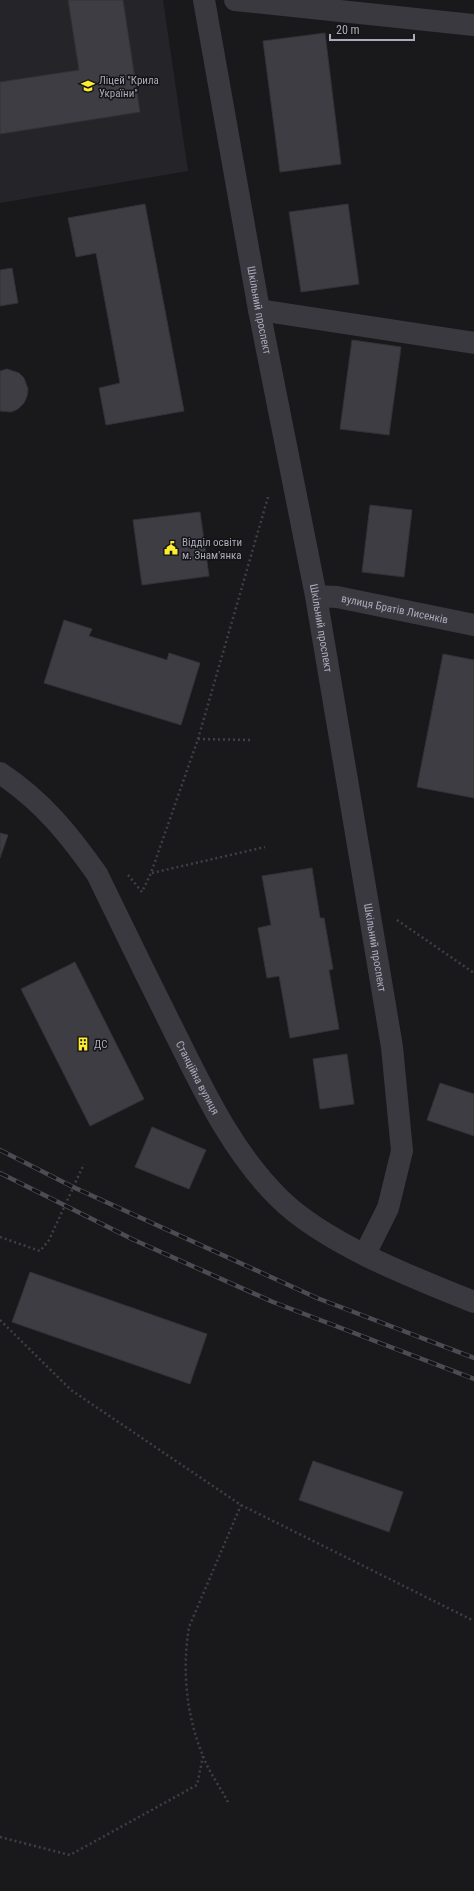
<svg xmlns="http://www.w3.org/2000/svg" width="474" height="1891" viewBox="0 0 474 1891" font-family="'Roboto Condensed',sans-serif">
  <rect width="100%" height="100%" fill="#19181b"/>
  <polygon fill="#252428" points="0,0 163,0 188,171 0,203"/>
  <g fill="#3e3d43" stroke="#333237">
    <polygon points="68,0 123,0 140,112 0,134 0,82 79,70"/>
    <polygon points="325,33 341,164 280,172 263,41"/>
    <polygon points="145,204 184,411 106,425 99,388 120,383 96,253 76,257 68,218"/>
    <polygon points="348,204 359,284 301,292 289,212"/>
    <polygon points="12,268 18,303 0,306 0,270"/>
    <polygon points="352,340 401,347 389,435 340,429"/>
    <polygon points="7,369 19,373 24,378 28,389 27,396 24,403 18,409 11,412 0,411 0,371"/>
    <polygon points="370,505 412,510 404,577 362,572"/>
    <polygon points="200,512 209,576 142,585 133,520"/>
    <polygon points="64,620 92,629 89,636 167,660 169,653 200,663 181,725 44,683"/>
    <polygon points="443,654 474,660 474,798 417,787"/>
    <polygon points="0,833 8,835 0,858"/>
    <polygon points="312,868 320,918 324,918 333,969 329,970 339,1029 290,1038 279,976 267,978 258,928 271,925 262,876"/>
    <polygon points="75,962 144,1099 90,1126 21,989"/>
    <polygon points="347,1054 354,1104 320,1109 313,1059"/>
    <polygon points="440,1083 474,1094 474,1136 427,1120"/>
    <polygon points="152,1127 206,1150 189,1189 135,1167"/>
    <polygon points="30,1272 207,1334 190,1384 12,1322"/>
    <polygon points="313,1461 403,1492 389,1532 299,1500"/>
  </g>
  <g fill="none" stroke-linecap="round" stroke-linejoin="round">
    <g stroke="#3f3f47" stroke-width="2.5" stroke-dasharray="2 3" stroke-linecap="butt">
      <polyline points="198,739 251,740"/>
      <polyline points="152,873 265,847"/>
      <polyline points="128,875 142,892 151,873 198,739 268,497"/>
      <polyline points="397,920 474,973"/>
      <polyline points="0,1237 40,1251 49,1240 84,1164"/>
      <polyline points="0,1320 71,1390 241,1505 474,1621"/>
      <path d="M228,1802C220,1787 209,1772 203,1756C186,1715 182,1670 189,1627L241,1505"/>
      <polyline points="0,1837 70,1855 197,1785 203,1756"/>
    </g>
    <g stroke="#3a3940" stroke-width="22">
      <path id="s1" d="M204,0L259,310L316,596L392,1047L402,1151L388,1208L365,1254"/>
      <polyline points="235,0 474,25"/>
      <polyline points="259,310 474,343"/>
      <path id="s2" d="M316,596L337,597L474,625"/>
      <path id="s3" d="M0,773C42,801 68,833 97,874C122,926 148,979 174,1031C204,1091 232,1152 280,1199C326,1244 414,1278 474,1302"/>
    </g>
    <g stroke="#4c4c55" stroke-width="4.5">
      <g id="rail">
        <polyline points="0,1150 73,1187 317,1298 474,1358"/>
        <polyline points="0,1173 134,1240 273,1302 474,1379"/>
      </g>
    </g>
    <use href="#rail" stroke="#141316" stroke-width="3" stroke-dasharray="9" stroke-linecap="butt"/>
  </g>
  <defs>
    <g id="school-bare" transform="scale(1.08)"><path d="M0-5L7-2L0 1L-7-2ZM-4 1L0 2.5L4 1V4Q0 6-4 4Z" fill="#fded2e" stroke="#141316" stroke-width="2.5" paint-order="stroke"/></g>
    <g id="civic-bare" transform="scale(1.08)"><path d="M-.6-6.5H3V-4.5H.6V-3L4-1V1h2V6H-6V1h2V-1L-.6-3ZM-1.2 2.5V6h2.4V2.5Z" fill="#fded2e" stroke="#141316" stroke-width="2.5" paint-order="stroke"/></g>
    <g id="building-bare" transform="scale(1.08)"><path d="M-4-6H4V6H1V3H-1V6H-4ZM-2.5-4.3h1.7v1.8h-1.7ZM.8-4.3h1.7v1.8H.8ZM-2.5-1h1.7V.8h-1.7ZM.8-1h1.7V.8H.8Z" fill="#fded2e" stroke="#141316" stroke-width="2.5" paint-order="stroke"/></g>
  </defs>
  <g fill-rule="evenodd">
    <use href="#school-bare" x="88" y="86"/>
    <use href="#civic-bare" x="171" y="548"/>
    <use href="#building-bare" x="83" y="1044"/>
  </g>
  <g text-anchor="middle" dominant-baseline="central" stroke-width="3" stroke-linejoin="round" paint-order="stroke">
    <g font-size="11" fill="#aaabbb" stroke="#141316" text-anchor="start">
      <text x="99" y="80">Ліцей "Крила<tspan x="99" dy="13">України"</tspan></text>
      <text x="182" y="542">Відділ освіти<tspan x="182" dy="13">м. Знам'янка</tspan></text>
      <text x="94" y="1044">ДС</text>
    </g>
    <g font-size="11" fill="#aaabbb" stroke="#141316">
      <text stroke="none"><textPath href="#s1" startOffset="315">Шкільний проспект</textPath></text>
      <text stroke="none"><textPath href="#s2" startOffset="80">вулиця Братів Лисенків</textPath></text>
      <text stroke="none"><textPath href="#s1" startOffset="639">Шкільний проспект</textPath></text>
      <text stroke="none"><textPath href="#s1" startOffset="963">Шкільний проспект</textPath></text>
      <text stroke="none"><textPath href="#s3" startOffset="368">Станційна вулиця</textPath></text>
    </g>
  </g>
  <path d="M330 34v6h84v-6" fill="none" stroke="#aaabbb" stroke-width="2"/>
  <text x="336" y="34" font-size="12" fill="#aaabbb" stroke="#141316" stroke-width="3" paint-order="stroke">20 m</text>
</svg>
